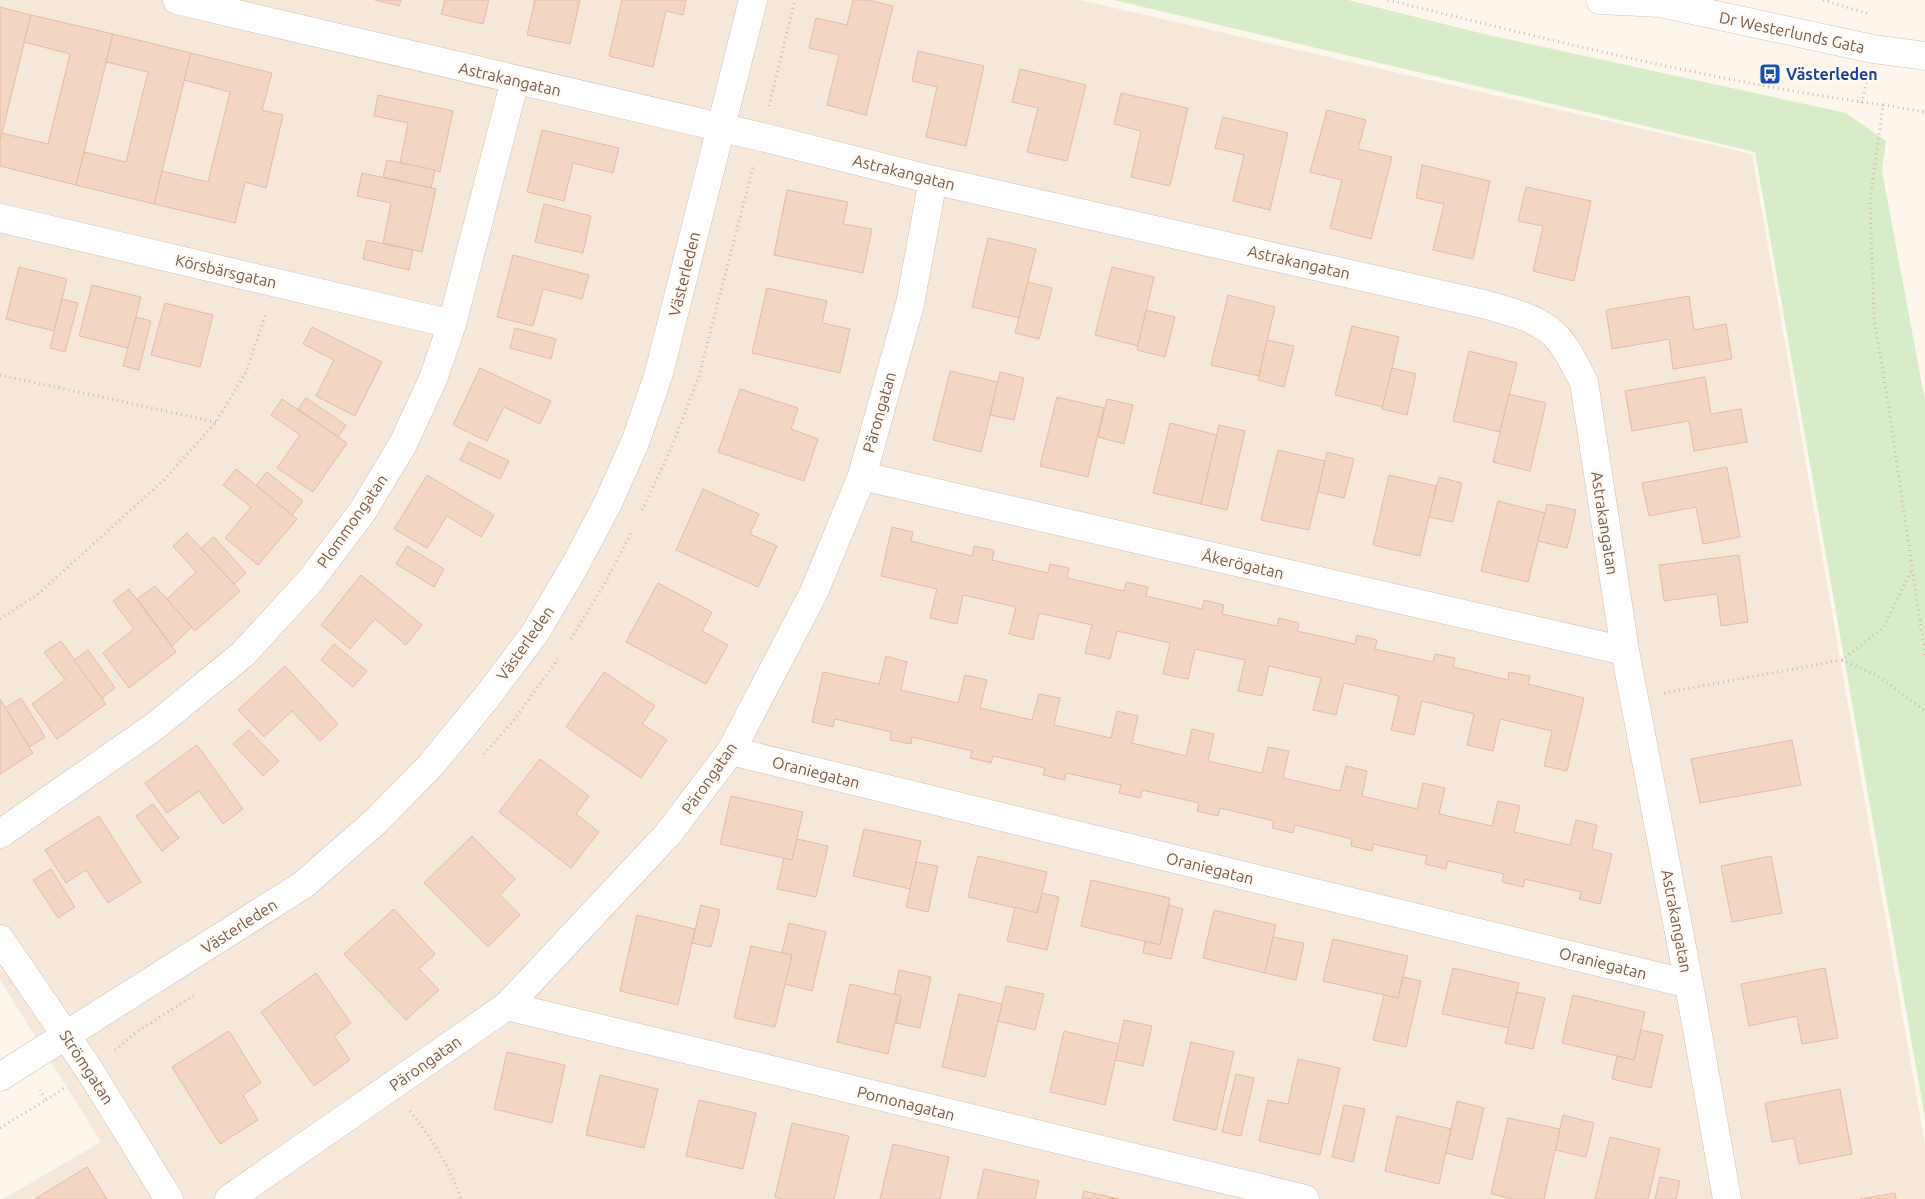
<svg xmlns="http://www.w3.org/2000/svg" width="1925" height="1199" viewBox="0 0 1925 1199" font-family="Ubuntu,sans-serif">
  <rect width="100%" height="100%" fill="#fdf6ec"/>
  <polygon fill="#f5e8da" points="0,0 1080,0 1752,154 1925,1145 1925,1199 3,1199 101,1142 0,980"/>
  <polygon fill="#d8ecc9" points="1114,0 1348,0 1484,34 1846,113 1886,141 1882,171 1925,401 1925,1118 1755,152"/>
  <g fill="#f3d5c3" stroke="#e6bba3">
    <polygon points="375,0 401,0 399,6"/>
    <polygon points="445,0 489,0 483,24 441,14"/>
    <polygon points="535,0 580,0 570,44 527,35"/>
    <polygon points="622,0 686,0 683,15 666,11 653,67 609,56"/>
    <polygon points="853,0 868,0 893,6 866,115 827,105 839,55 809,48 816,18 847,25"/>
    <polygon points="0,7 31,15 0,141"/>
    <polygon points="31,15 113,34 76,185 0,166 0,141 2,133 48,144 70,54 24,42"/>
    <polygon points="113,34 191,53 154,204 76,185 84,152 126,162 148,72 106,62"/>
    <polygon points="918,51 984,66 966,146 926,137 937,87 912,81"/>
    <polygon points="191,53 272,73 262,110 283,115 266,188 245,182 235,223 154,204 162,171 208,182 230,92 184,80"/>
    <polygon points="1020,69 1086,85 1067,161 1027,152 1038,108 1012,102"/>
    <polygon points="1121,93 1188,108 1170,186 1131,177 1141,131 1114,124"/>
    <polygon points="378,95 453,111 440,172 400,163 408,123 374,116"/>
    <polygon points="1327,110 1366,120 1358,149 1392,157 1371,239 1330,228 1342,180 1310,172"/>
    <polygon points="1223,117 1288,133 1270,210 1233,201 1244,155 1215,148"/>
    <polygon points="542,130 619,148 613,173 573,163 564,201 527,192"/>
    <polygon points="387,160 435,170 431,188 383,177"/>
    <polygon points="1422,165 1490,181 1473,259 1433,250 1444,204 1416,198"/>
    <polygon points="362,173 436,189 422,252 383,243 391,203 357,196"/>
    <polygon points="1526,187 1591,201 1574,281 1533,271 1543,226 1518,221"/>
    <polygon points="787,190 848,202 843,224 872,229 863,273 774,255"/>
    <polygon points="544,204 591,216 583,253 535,242"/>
    <polygon points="988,238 1036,249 1019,318 972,307"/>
    <polygon points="367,240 413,250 409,270 363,259"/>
    <polygon points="513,255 589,275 582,299 543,289 533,326 497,317"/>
    <polygon points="19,267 67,279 54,331 6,319"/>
    <polygon points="1112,267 1154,277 1138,346 1095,335"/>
    <polygon points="1028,282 1052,288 1039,339 1015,333"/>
    <polygon points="92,285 141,297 128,348 79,336"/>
    <polygon points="767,288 827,301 822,323 850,329 840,373 752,353"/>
    <polygon points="1228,295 1275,307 1259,376 1211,365"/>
    <polygon points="1689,296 1694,330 1726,324 1732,359 1673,369 1669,339 1612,349 1606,310"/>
    <polygon points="62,299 78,303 65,352 50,348"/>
    <polygon points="165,303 213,315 200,367 151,355"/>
    <polygon points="1146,310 1175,317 1165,357 1137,350"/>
    <polygon points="136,317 151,321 139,370 123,366"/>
    <polygon points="1352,326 1399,337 1383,407 1335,395"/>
    <polygon points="312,327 382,362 355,416 316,396 334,360 303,344"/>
    <polygon points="515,328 556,339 551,359 510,348"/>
    <polygon points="1267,340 1294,346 1284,387 1258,380"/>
    <polygon points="1469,351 1517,363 1500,432 1453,421"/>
    <polygon points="480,368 551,401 540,424 504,407 487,441 453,425"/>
    <polygon points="1392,368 1416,374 1407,415 1382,409"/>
    <polygon points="950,371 998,382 981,452 933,440"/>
    <polygon points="1000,372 1024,378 1014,420 990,415"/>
    <polygon points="1705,377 1711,414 1741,409 1747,442 1694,451 1689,421 1632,431 1625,391"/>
    <polygon points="740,389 798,408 791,429 818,439 804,481 718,452"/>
    <polygon points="1509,394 1546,403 1530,471 1493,462"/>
    <polygon points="1057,397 1104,408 1088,477 1040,466"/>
    <polygon points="306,398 346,425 338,437 298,409"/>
    <polygon points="282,399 347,443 313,492 277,468 300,435 271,415"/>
    <polygon points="1107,399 1133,405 1124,444 1098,437"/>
    <polygon points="1170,423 1217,435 1201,504 1153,493"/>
    <polygon points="1219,425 1245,431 1227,510 1201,504"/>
    <polygon points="469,442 509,461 500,479 460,460"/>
    <polygon points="1278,450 1325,461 1309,530 1261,520"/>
    <polygon points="1327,452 1354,459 1344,498 1318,492"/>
    <polygon points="1727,467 1740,537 1703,544 1696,507 1649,516 1642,483"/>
    <polygon points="236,469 297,519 258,565 225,538 251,507 223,485"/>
    <polygon points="267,472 303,501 292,515 256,485"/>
    <polygon points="427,475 494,515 481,537 447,516 427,548 394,529"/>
    <polygon points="1389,475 1436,486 1420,556 1373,545"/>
    <polygon points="1439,477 1462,483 1453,522 1429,517"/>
    <polygon points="703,489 759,514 750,534 777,546 758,587 676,550"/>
    <polygon points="1498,501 1545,513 1528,582 1481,571"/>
    <polygon points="1547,504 1576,510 1567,548 1538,541"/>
    <polygon points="892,527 913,532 911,541 972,556 974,546 994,550 992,560 1048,573 1050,564 1069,568 1067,578 1124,591 1126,582 1148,587 1146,596 1202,609 1204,600 1224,605 1222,614 1277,626 1279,618 1299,623 1297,631 1355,644 1357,635 1377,640 1375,649 1433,662 1435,654 1455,658 1453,667 1508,680 1509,672 1530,676 1528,684 1584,698 1567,771 1544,766 1552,731 1500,719 1493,751 1467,745 1474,714 1422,701 1414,735 1391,730 1399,696 1344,683 1336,715 1313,710 1321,678 1269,666 1262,696 1238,691 1245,660 1195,649 1188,679 1163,674 1170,643 1117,631 1110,659 1085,653 1092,625 1039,613 1033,640 1009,634 1016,607 963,595 957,624 930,618 937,589 881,576"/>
    <polygon points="187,533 240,591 195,631 167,599 196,572 173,546"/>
    <polygon points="214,537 246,573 234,584 201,548"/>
    <polygon points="407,546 444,569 434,587 396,564"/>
    <polygon points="1739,555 1748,622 1721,626 1717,594 1664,601 1659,565"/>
    <polygon points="361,575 422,625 406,645 375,619 350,649 321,625"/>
    <polygon points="658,583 712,612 702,631 728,645 706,684 626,642"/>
    <polygon points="155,586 192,627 172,646 137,599"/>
    <polygon points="129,589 176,652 129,688 103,653 134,629 113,601"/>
    <polygon points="61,641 106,704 57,739 32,704 65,680 44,652"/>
    <polygon points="334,644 367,671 353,687 321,660"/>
    <polygon points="88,650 115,688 102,698 74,660"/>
    <polygon points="886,656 907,662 901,690 958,703 965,675 987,680 980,708 1032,720 1039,694 1060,698 1054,725 1111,738 1117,711 1138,716 1132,743 1186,756 1192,729 1214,734 1208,761 1262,773 1268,747 1289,751 1283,778 1340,791 1346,766 1367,771 1362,796 1417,809 1423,783 1445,788 1439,814 1492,826 1498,801 1520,806 1514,832 1570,845 1576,820 1597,825 1592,849 1612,854 1600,904 1579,899 1581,892 1525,879 1523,887 1502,882 1504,874 1448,861 1446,869 1425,864 1427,856 1373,844 1372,851 1351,846 1352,839 1295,825 1293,833 1272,828 1274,821 1220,808 1218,816 1197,811 1199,803 1142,790 1140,798 1119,793 1121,785 1066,773 1065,780 1043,775 1045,768 993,756 991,763 970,758 972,751 912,737 911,744 890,740 891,732 835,719 833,727 812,722 823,672 879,684"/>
    <polygon points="285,666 338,724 320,741 292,711 264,737 238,710"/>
    <polygon points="604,672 655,706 642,724 667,740 641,778 566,727"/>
    <polygon points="21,698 45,737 29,747 5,708"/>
    <polygon points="0,699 33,753 0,774"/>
    <polygon points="249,730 279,761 263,776 233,744"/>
    <polygon points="1792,740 1801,785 1700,803 1691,759"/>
    <polygon points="197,745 243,809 223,824 199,791 167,813 145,783"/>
    <polygon points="540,759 589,796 576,814 599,832 571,868 499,812"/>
    <polygon points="731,796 803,812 792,860 720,844"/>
    <polygon points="153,804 179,838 162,851 136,816"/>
    <polygon points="99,816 141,882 108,903 86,870 66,883 45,850"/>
    <polygon points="864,829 921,841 910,889 853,876"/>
    <polygon points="472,836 515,879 500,895 520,915 488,947 424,883"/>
    <polygon points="797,839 828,846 816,897 777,889 784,858 792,860"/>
    <polygon points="978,856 1047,872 1037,913 968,897"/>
    <polygon points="1771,856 1782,913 1732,922 1721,866"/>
    <polygon points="916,862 938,866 928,912 906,907"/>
    <polygon points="51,869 75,907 58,918 33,880"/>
    <polygon points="1091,880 1170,898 1160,945 1081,926"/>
    <polygon points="1042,893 1059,897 1047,950 1007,941 1015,907 1037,913"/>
    <polygon points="701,905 720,910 711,947 692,943"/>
    <polygon points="1169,905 1183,909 1171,959 1143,953 1145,941 1160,945"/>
    <polygon points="394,909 435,954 419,969 439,990 406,1020 344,954"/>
    <polygon points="1214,910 1276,925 1265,973 1203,958"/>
    <polygon points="637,915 695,929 678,1005 620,991"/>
    <polygon points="789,923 826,932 812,991 785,984 792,955 782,953"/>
    <polygon points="1273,937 1304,943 1296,980 1265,973"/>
    <polygon points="1333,939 1408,956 1398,998 1323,981"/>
    <polygon points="751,946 792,955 775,1027 734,1018"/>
    <polygon points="1453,968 1519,983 1509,1028 1442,1014"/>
    <polygon points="1825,968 1838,1038 1802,1044 1797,1016 1749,1026 1741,984"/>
    <polygon points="899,970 931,977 920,1028 896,1023 901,996 894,995"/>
    <polygon points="316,973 351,1023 334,1036 350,1060 314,1086 261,1012"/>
    <polygon points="1403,977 1421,981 1406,1047 1373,1040 1384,995 1398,998"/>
    <polygon points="850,984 901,996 888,1054 837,1042"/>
    <polygon points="1006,986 1044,994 1035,1030 998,1021"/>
    <polygon points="1517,992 1545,998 1533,1049 1505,1043"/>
    <polygon points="959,994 1002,1004 985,1077 942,1067"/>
    <polygon points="1573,995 1645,1012 1634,1060 1562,1043"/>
    <polygon points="1124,1020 1152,1026 1143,1066 1115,1060"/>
    <polygon points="1641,1030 1663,1035 1651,1088 1612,1079 1617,1056 1634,1060"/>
    <polygon points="229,1031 261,1083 243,1095 258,1120 220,1144 172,1067"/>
    <polygon points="1064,1031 1119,1044 1105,1105 1050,1092"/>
    <polygon points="1191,1042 1234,1052 1216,1130 1173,1120"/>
    <polygon points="507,1052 565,1065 552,1123 494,1109"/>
    <polygon points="1298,1059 1340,1068 1320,1155 1259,1141 1268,1100 1288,1104"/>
    <polygon points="1236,1074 1254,1078 1241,1136 1222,1132"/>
    <polygon points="600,1075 658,1089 644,1148 586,1135"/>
    <polygon points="1840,1089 1852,1154 1799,1164 1794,1138 1772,1142 1765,1103"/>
    <polygon points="699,1100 756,1113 743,1169 686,1156"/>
    <polygon points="1457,1101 1484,1108 1472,1160 1446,1153"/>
    <polygon points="1344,1105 1365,1109 1353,1162 1332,1157"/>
    <polygon points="1563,1115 1594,1123 1586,1157 1555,1150"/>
    <polygon points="1397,1116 1451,1129 1439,1184 1385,1171"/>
    <polygon points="1508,1118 1560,1129 1544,1199 1513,1199 1491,1194"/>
    <polygon points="792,1123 849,1136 834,1199 783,1199 775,1197"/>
    <polygon points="1610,1137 1660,1149 1648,1199 1595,1199"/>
    <polygon points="893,1144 949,1157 940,1199 880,1199"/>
    <polygon points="87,1167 107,1199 35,1199"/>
    <polygon points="984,1169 1039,1181 1035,1199 977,1199"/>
    <polygon points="1660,1177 1680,1181 1676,1199 1655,1199"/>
    <polygon points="1084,1191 1119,1199 1082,1199"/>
    <polygon points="1895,1193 1896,1199 1860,1199"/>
  </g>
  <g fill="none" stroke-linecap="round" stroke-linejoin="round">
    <g stroke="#d1beb0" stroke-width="29">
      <g id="street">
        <path d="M177,0L762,137L933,180L1483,304C1504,310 1531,316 1549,330C1565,342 1574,364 1584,382L1625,651L1689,984L1727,1199"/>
        <polyline points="0,218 452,324"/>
        <polyline points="862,476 1625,651"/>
        <polyline points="731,751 1689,984"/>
        <polyline points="0,834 154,727 243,654 310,581 362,512 403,444 433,379 452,324 515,80"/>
        <polyline points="0,939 90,1071 169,1199"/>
        <polyline points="507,1006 1305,1199"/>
        <polyline points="0,1077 303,885 375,822 431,765 486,698 535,633 573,569 608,503 636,440 659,373 753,0"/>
        <polyline points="229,1199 507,1006 668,834 731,751 814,592 862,476 910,304 933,180"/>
      </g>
    </g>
    <g stroke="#d6c0b0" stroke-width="29">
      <polyline id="secondary" points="1600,0 1660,3 1873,49 1925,56"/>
    </g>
    <g stroke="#d9b8a5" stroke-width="3" stroke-dasharray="1 4" stroke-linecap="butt">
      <path d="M1388,0C1551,40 1715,82 1883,105L1870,201L1874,318L1887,396L1925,655"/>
      <polyline points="1823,0 1870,14"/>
      <polyline points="1862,103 1867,79"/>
      <polyline points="1883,105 1925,112"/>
      <polyline points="769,106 795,0"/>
      <polyline points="0,375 216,422"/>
      <polyline points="642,510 671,449 699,376 753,167"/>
      <polyline points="0,619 37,595 164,480 216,422 246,372 266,313"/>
      <polyline points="571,639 605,583 632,531"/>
      <polyline points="1842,660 1876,675 1925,711"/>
      <polyline points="1664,693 1842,660 1883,628 1912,569"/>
      <polyline points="484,754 514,720 558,659"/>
      <polyline points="115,1050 135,1033 196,994"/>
      <polyline points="46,1100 64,1088"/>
      <path d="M410,1111C431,1138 450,1166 461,1199"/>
      <polyline points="0,1128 46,1100 40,1090"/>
    </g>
    <use href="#street" stroke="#fff" stroke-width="28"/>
    <use href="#secondary" stroke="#fff" stroke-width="28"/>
  </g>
  <defs>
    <g id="bus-square" transform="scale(1.125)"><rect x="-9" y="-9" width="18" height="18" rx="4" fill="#1a4fb4" stroke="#fffaf3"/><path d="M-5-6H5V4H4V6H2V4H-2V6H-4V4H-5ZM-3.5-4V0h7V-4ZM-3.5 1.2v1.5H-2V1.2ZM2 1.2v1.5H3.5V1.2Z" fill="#fff"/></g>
  </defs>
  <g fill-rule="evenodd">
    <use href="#bus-square" x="1770" y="74"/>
  </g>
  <g text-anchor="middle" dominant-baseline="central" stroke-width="5" stroke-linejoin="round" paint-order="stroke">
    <g font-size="16" fill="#7a5c4d" stroke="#fffaf3">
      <text transform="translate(1792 32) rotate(12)">Dr Westerlunds Gata</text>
      <text transform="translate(510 79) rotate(13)">Astrakangatan</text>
      <text transform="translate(904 172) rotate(14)">Astrakangatan</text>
      <text transform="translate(1299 262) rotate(13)">Astrakangatan</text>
      <text transform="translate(226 271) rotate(13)">Körsbärsgatan</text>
      <text transform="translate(684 274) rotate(-76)">Västerleden</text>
      <text transform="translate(879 412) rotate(-74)">Pärongatan</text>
      <text transform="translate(352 521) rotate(-55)">Plommongatan</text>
      <text transform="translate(1605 523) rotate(81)">Astrakangatan</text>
      <text transform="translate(1243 564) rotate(13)">Åkerögatan</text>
      <text transform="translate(525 643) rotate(-55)">Västerleden</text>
      <text transform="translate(816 772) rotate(14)">Oraniegatan</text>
      <text transform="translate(709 778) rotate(-55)">Pärongatan</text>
      <text transform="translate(1210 868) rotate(14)">Oraniegatan</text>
      <text transform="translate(1677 921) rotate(79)">Astrakangatan</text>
      <text transform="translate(239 926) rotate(-33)">Västerleden</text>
      <text transform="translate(1603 963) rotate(14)">Oraniegatan</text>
      <text transform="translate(425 1063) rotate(-35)">Pärongatan</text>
      <text transform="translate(87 1067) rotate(57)">Strömgatan</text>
      <text transform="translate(906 1103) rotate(14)">Pomonagatan</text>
    </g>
    <g font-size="16" font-weight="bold" fill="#164399" stroke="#fffaf3" text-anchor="start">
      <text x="1786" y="74">Västerleden</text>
    </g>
  </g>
</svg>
